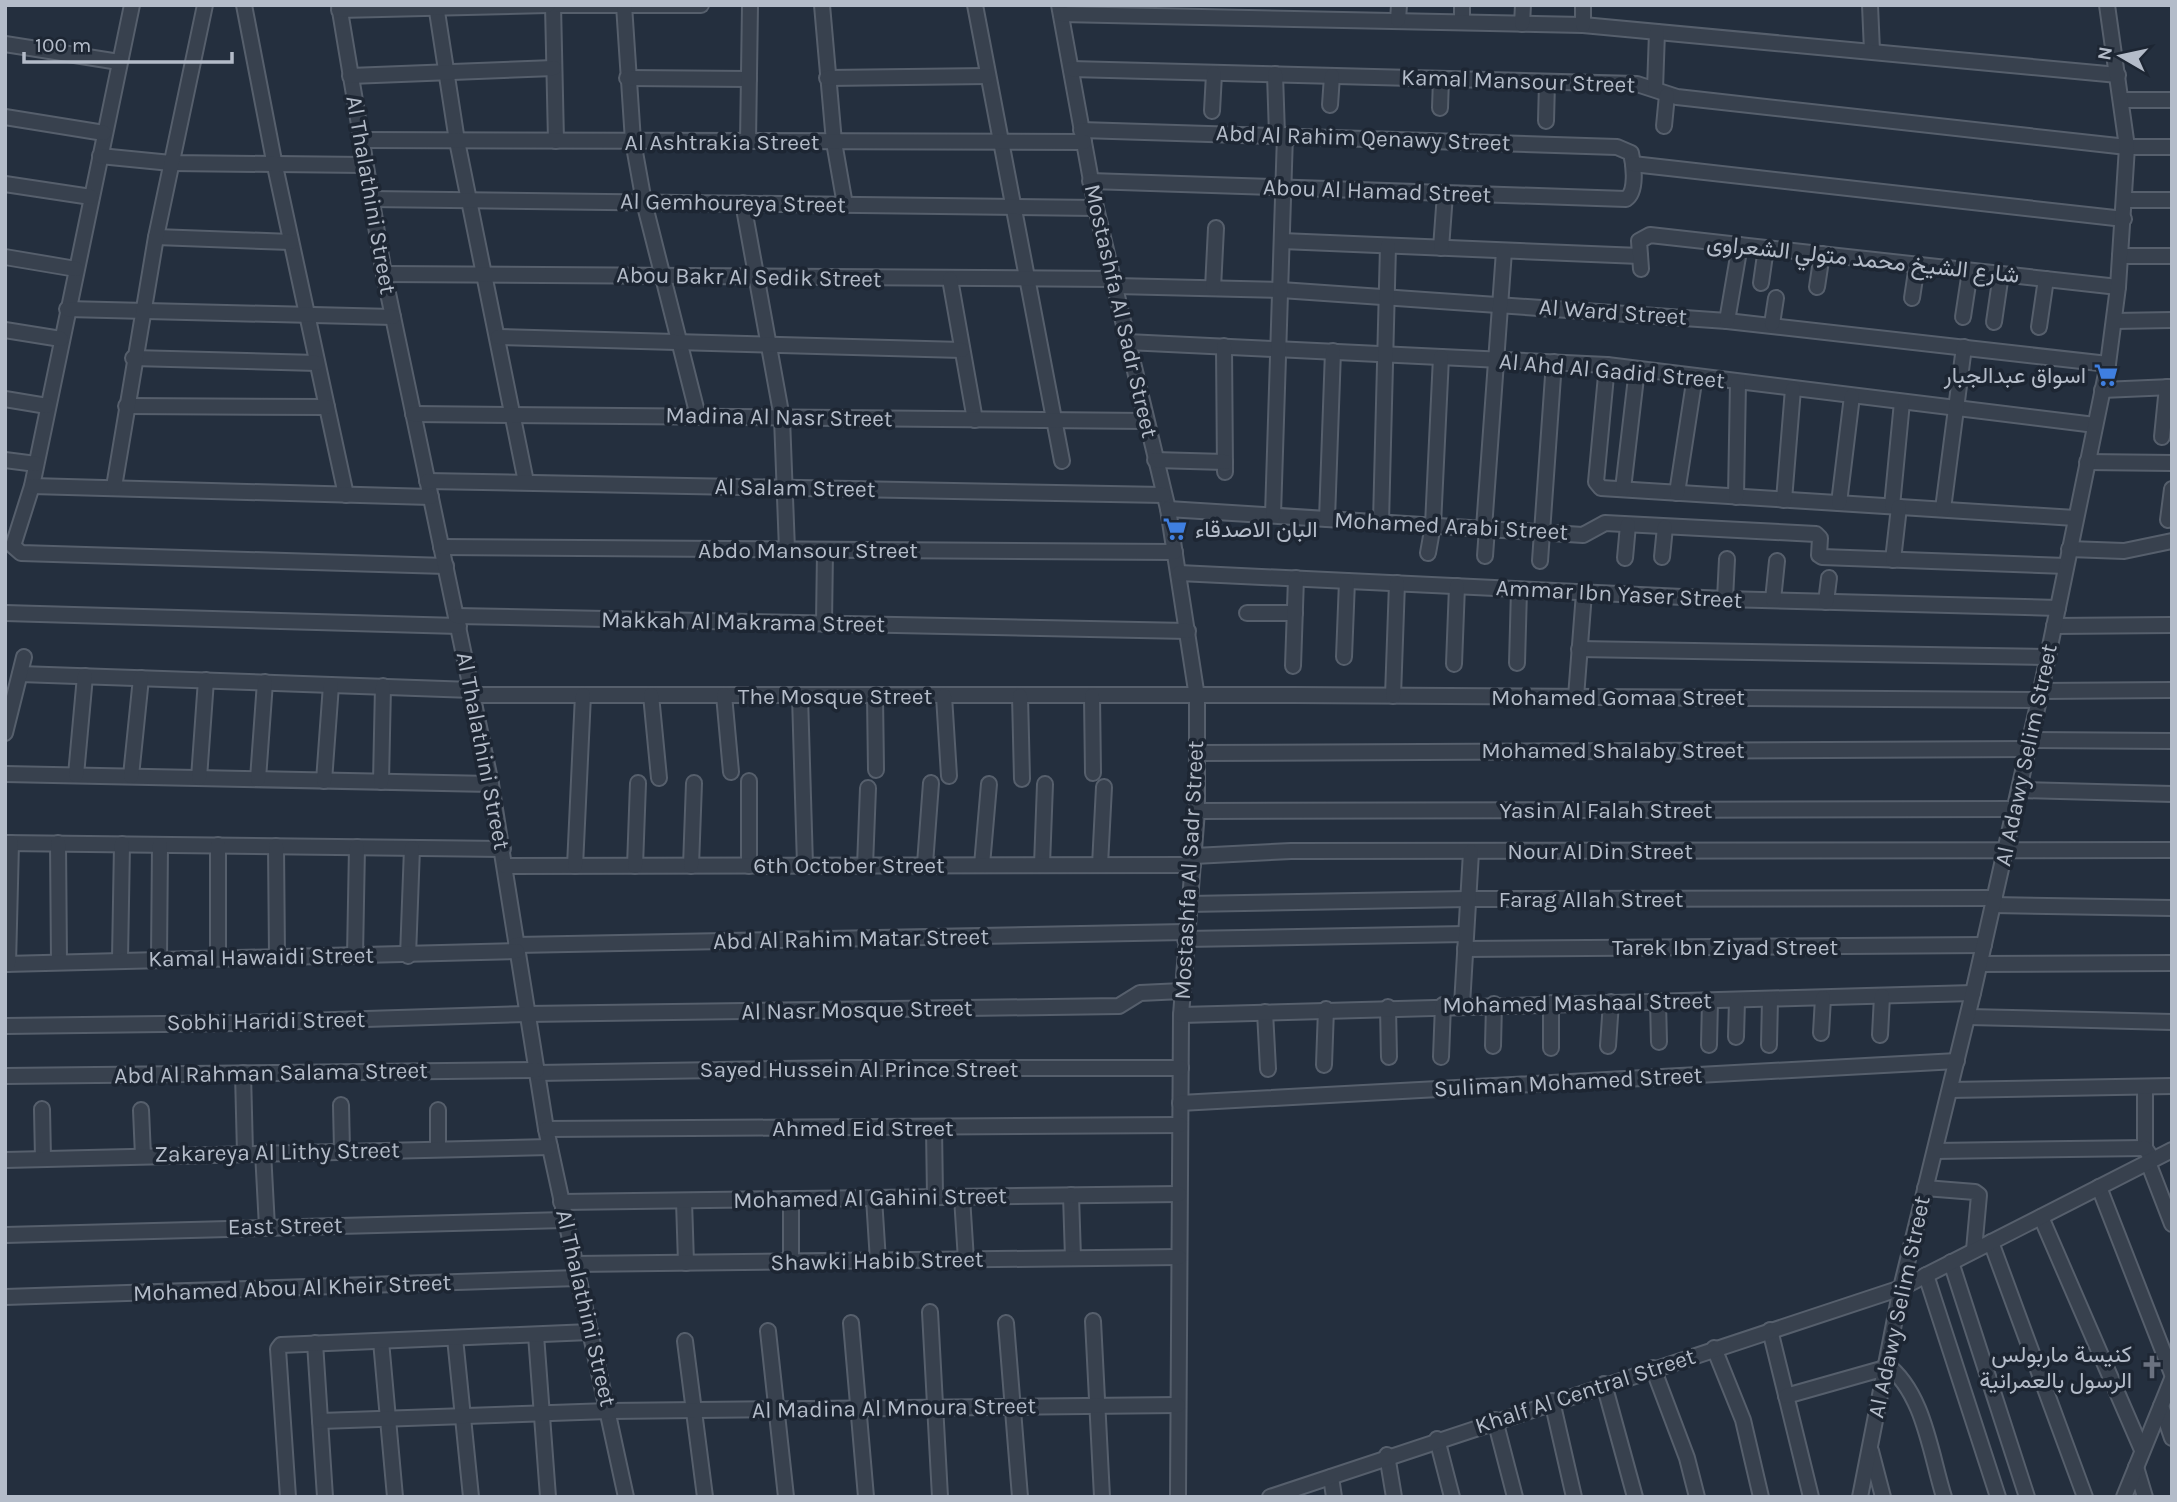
<svg xmlns="http://www.w3.org/2000/svg" width="2177" height="1502" viewBox="0 0 2177 1502" font-family="Karla,Vazirmatn,sans-serif">
  <rect width="100%" height="100%" fill="#242f3e"/>
  <g fill="none" stroke-linecap="round" stroke-linejoin="round">
    <g stroke="#565f6c" stroke-width="18">
      <g id="minor">
        <polyline points="132,5 32,486 13,546 21,553 446,566"/>
        <polyline points="244,5 275,166 346,495"/>
        <polyline points="339,5 384,274 491,784 546,1129 626,1497"/>
        <polyline points="436,5 457,141 526,482"/>
        <polyline points="553,5 556,141"/>
        <polyline points="560,5 701,5"/>
        <polyline points="624,5 633,141 644,202 698,416"/>
        <polyline points="822,5 834,142 845,205"/>
        <polyline points="975,5 1062,461"/>
        <polyline points="1059,5 1096,208 1168,509 1197,697 1197,811 1181,1015 1178,1497"/>
        <polyline points="1462,5 1462,22"/>
        <polyline points="1870,5 1872,51"/>
        <polyline points="339,10 548,5"/>
        <polyline points="1061,14 1583,25 2118,75"/>
        <polyline points="1398,20 1399,5"/>
        <polyline points="1522,24 1523,5"/>
        <polyline points="1583,25 1583,5"/>
        <polyline points="5,44 119,62"/>
        <polyline points="1071,69 1637,84 1677,97 2127,147 2172,147"/>
        <polyline points="1275,74 1277,135"/>
        <polyline points="350,76 554,68"/>
        <polyline points="627,78 749,79"/>
        <polyline points="827,78 988,76"/>
        <polyline points="1655,89 1657,32"/>
        <polyline points="2121,100 2172,100"/>
        <polyline points="1330,105 1332,76"/>
        <polyline points="1440,108 1441,79"/>
        <polyline points="1212,111 1214,74"/>
        <polyline points="5,117 104,133"/>
        <polyline points="1546,121 1547,82"/>
        <polyline points="1664,126 1667,95"/>
        <path d="M1081,130L1617,147L1631,153C1634,165 1637,192 1626,199L1090,181"/>
        <polyline points="361,140 1084,142"/>
        <polyline points="748,142 750,5"/>
        <polyline points="100,156 171,163 365,165"/>
        <polyline points="1633,164 2124,219"/>
        <polyline points="5,184 91,197"/>
        <polyline points="370,199 1096,208"/>
        <polyline points="2125,200 2172,200"/>
        <polyline points="743,203 782,418 787,550"/>
        <polyline points="156,237 291,242"/>
        <polyline points="1282,241 1640,256"/>
        <polyline points="1441,248 1445,194"/>
        <polyline points="2120,256 2172,256"/>
        <polyline points="5,257 76,269"/>
        <polyline points="1641,269 1639,241 1650,235 2118,287"/>
        <polyline points="384,274 1114,279"/>
        <polyline points="950,279 975,420"/>
        <polyline points="1761,283 1766,248"/>
        <polyline points="1116,286 1281,290 1727,321 2108,364"/>
        <polyline points="1817,287 1822,254"/>
        <polyline points="1213,288 1216,228"/>
        <polyline points="1912,298 1917,265"/>
        <polyline points="67,309 393,317"/>
        <polyline points="1963,317 1970,271"/>
        <polyline points="1727,321 1740,245"/>
        <polyline points="2114,321 2172,320"/>
        <polyline points="1994,322 2001,274"/>
        <polyline points="1772,324 1776,298"/>
        <polyline points="2039,327 2046,279"/>
        <polyline points="5,330 61,339"/>
        <polyline points="498,337 962,350"/>
        <polyline points="1127,342 1607,365 2095,425"/>
        <polyline points="1224,346 1225,472"/>
        <polyline points="133,358 317,363"/>
        <polyline points="1607,365 1596,482 1601,488 2075,518"/>
        <polyline points="2102,390 2172,387"/>
        <polyline points="5,399 47,406"/>
        <polyline points="126,406 327,407"/>
        <polyline points="413,414 1146,421"/>
        <polyline points="2162,437 2167,387"/>
        <polyline points="5,460 36,464"/>
        <polyline points="1155,460 1225,462"/>
        <polyline points="2087,462 2172,463"/>
        <polyline points="427,481 1164,495"/>
        <polyline points="32,486 431,497"/>
        <polyline points="114,487 156,237 205,5"/>
        <polyline points="1623,489 1637,369"/>
        <polyline points="1677,493 1695,376"/>
        <polyline points="1736,497 1738,382"/>
        <polyline points="1784,500 1793,389"/>
        <polyline points="1839,503 1852,396"/>
        <polyline points="1892,506 1902,402"/>
        <polyline points="1168,509 1583,535 1605,523 1816,534 1820,538 1819,555 1822,557 2066,566"/>
        <polyline points="1943,509 1964,347"/>
        <polyline points="1273,515 1285,135"/>
        <polyline points="1327,519 1333,351"/>
        <polyline points="2168,520 2172,489"/>
        <polyline points="1381,522 1388,246"/>
        <polyline points="1484,528 1504,251"/>
        <polyline points="441,547 1175,552"/>
        <polyline points="2069,549 2124,551 2172,541"/>
        <polyline points="1428,553 1433,525 1441,357"/>
        <polyline points="1485,556 1487,528"/>
        <polyline points="1662,557 1665,527"/>
        <polyline points="1625,558 1628,525"/>
        <polyline points="1893,560 1899,507"/>
        <polyline points="1540,561 1554,362"/>
        <polyline points="1179,573 1725,599 2058,608"/>
        <polyline points="1725,599 1727,559"/>
        <polyline points="1773,600 1777,561"/>
        <polyline points="1826,602 1829,578"/>
        <polyline points="5,613 459,626"/>
        <polyline points="1247,613 1295,613"/>
        <polyline points="456,616 1188,631"/>
        <polyline points="824,624 825,550"/>
        <polyline points="2054,626 2172,625"/>
        <polyline points="1579,649 2047,657"/>
        <polyline points="1344,657 1347,581"/>
        <polyline points="1517,663 1519,590"/>
        <polyline points="1454,664 1457,586"/>
        <polyline points="1293,666 1296,578"/>
        <polyline points="20,674 472,690"/>
        <polyline points="2040,691 2172,690"/>
        <polyline points="473,695 1295,695 2039,700"/>
        <polyline points="651,695 659,778"/>
        <polyline points="724,695 731,772"/>
        <polyline points="800,696 805,865"/>
        <polyline points="875,696 876,770"/>
        <polyline points="944,696 949,776"/>
        <polyline points="1020,696 1022,779"/>
        <polyline points="1092,696 1093,773"/>
        <polyline points="1393,696 1397,583"/>
        <polyline points="1576,697 1584,593"/>
        <polyline points="5,733 24,657"/>
        <polyline points="2030,740 2172,741"/>
        <polyline points="1198,753 2028,749"/>
        <polyline points="5,774 491,784"/>
        <polyline points="76,775 85,676"/>
        <polyline points="131,776 141,678"/>
        <polyline points="199,778 206,680"/>
        <polyline points="258,779 265,682"/>
        <polyline points="324,781 331,685"/>
        <polyline points="749,781 749,866"/>
        <polyline points="381,782 383,686"/>
        <polyline points="2019,790 2172,794"/>
        <polyline points="1197,811 2015,809"/>
        <polyline points="5,843 503,849"/>
        <polyline points="58,843 59,962"/>
        <polyline points="276,846 277,957"/>
        <polyline points="1194,856 1291,851 2172,850"/>
        <polyline points="925,864 931,783"/>
        <polyline points="982,865 989,784"/>
        <polyline points="1042,865 1045,784"/>
        <polyline points="1100,865 1104,787"/>
        <polyline points="505,866 1193,865"/>
        <polyline points="575,866 583,695"/>
        <polyline points="635,866 638,783"/>
        <polyline points="691,866 694,783"/>
        <polyline points="865,866 868,788"/>
        <polyline points="1188,904 1468,899 1995,898"/>
        <polyline points="1993,905 2172,908"/>
        <polyline points="1185,939 1466,934"/>
        <polyline points="516,945 1186,932"/>
        <polyline points="1465,949 1984,945"/>
        <polyline points="355,956 357,847"/>
        <polyline points="408,956 412,848"/>
        <polyline points="159,958 160,845"/>
        <polyline points="218,958 218,845"/>
        <polyline points="120,959 122,844"/>
        <polyline points="5,964 517,951"/>
        <polyline points="8,964 11,843"/>
        <polyline points="1980,964 2172,963"/>
        <polyline points="1658,1001 1659,1042"/>
        <polyline points="1551,1003 1551,1048"/>
        <polyline points="1462,1005 1471,852"/>
        <polyline points="1388,1007 1389,1057"/>
        <polyline points="1265,1012 1268,1069"/>
        <polyline points="1181,1015 1973,993"/>
        <polyline points="1968,1017 2172,1022"/>
        <polyline points="5,1026 241,1023 527,1014 1119,1006 1140,993 1182,991"/>
        <polyline points="1821,1033 1823,998"/>
        <polyline points="1880,1035 1882,996"/>
        <polyline points="1736,1037 1737,1000"/>
        <polyline points="1709,1045 1710,1001"/>
        <polyline points="1769,1045 1770,999"/>
        <polyline points="1493,1046 1494,1004"/>
        <polyline points="1608,1046 1611,1002"/>
        <polyline points="1441,1057 1443,1005"/>
        <polyline points="1324,1065 1326,1009"/>
        <polyline points="243,1073 245,1153"/>
        <polyline points="537,1073 846,1068 1181,1068"/>
        <polyline points="5,1076 537,1070"/>
        <polyline points="2145,1087 2145,1148 2149,1154"/>
        <polyline points="1950,1090 2172,1086"/>
        <polyline points="1180,1103 1957,1061"/>
        <polyline points="341,1105 342,1150"/>
        <polyline points="42,1109 43,1159"/>
        <polyline points="141,1110 143,1156"/>
        <polyline points="934,1127 935,1197"/>
        <polyline points="546,1129 1180,1125"/>
        <polyline points="438,1148 438,1110"/>
        <polyline points="1935,1151 2145,1148"/>
        <polyline points="263,1152 267,1227"/>
        <polyline points="5,1160 550,1147"/>
        <polyline points="2148,1162 2172,1224"/>
        <polyline points="2099,1187 2172,1374"/>
        <polyline points="1925,1188 1975,1192 1979,1195 1974,1250"/>
        <polyline points="1071,1195 1073,1258"/>
        <polyline points="962,1197 966,1260"/>
        <polyline points="874,1198 878,1261"/>
        <polyline points="791,1199 791,1262"/>
        <polyline points="684,1201 686,1263"/>
        <polyline points="561,1202 1179,1194"/>
        <polyline points="2041,1217 2142,1450"/>
        <polyline points="5,1235 565,1220"/>
        <polyline points="1991,1242 2085,1497"/>
        <polyline points="1951,1262 2027,1497"/>
        <polyline points="575,1264 1179,1257"/>
        <polyline points="1926,1275 1998,1497"/>
        <polyline points="5,1297 578,1278"/>
        <polyline points="930,1312 940,1497"/>
        <polyline points="1093,1321 1102,1497"/>
        <polyline points="851,1323 866,1497"/>
        <polyline points="1006,1323 1020,1497"/>
        <polyline points="1770,1330 1811,1497"/>
        <polyline points="768,1331 786,1497"/>
        <polyline points="536,1335 548,1497"/>
        <polyline points="455,1338 471,1497"/>
        <polyline points="381,1341 395,1497"/>
        <polyline points="685,1341 705,1497"/>
        <polyline points="315,1343 325,1497"/>
        <polyline points="1714,1348 1743,1420 1761,1497"/>
        <path d="M1886,1364C1924,1393 1930,1452 1944,1497"/>
        <polyline points="1653,1368 1687,1458 1697,1497"/>
        <polyline points="1604,1384 1635,1497"/>
        <polyline points="1786,1396 1885,1368"/>
        <polyline points="1552,1401 1574,1497"/>
        <polyline points="2161,1406 2172,1438"/>
        <polyline points="1495,1420 1515,1497"/>
        <polyline points="320,1421 609,1411 1178,1405"/>
        <polyline points="1437,1439 1452,1497"/>
        <polyline points="1871,1451 1883,1497"/>
        <polyline points="1387,1455 1394,1497"/>
        <polyline points="2136,1467 2145,1497"/>
        <polyline points="1331,1477 1334,1497"/>
        <polyline points="288,1497 278,1349 281,1345 590,1332"/>
        <polyline points="1270,1497 1901,1288 2172,1150"/>
        <polyline points="1860,1497 1901,1288 1973,993 2039,700 2108,364 2118,287 2127,147 2107,5"/>
        <polyline points="2124,1497 2172,1379"/>
      </g>
    </g>
    <use href="#minor" stroke="#38414e" stroke-width="14"/>
  </g>
  <defs>
    <g id="supermarket-bare" transform="scale(1.89)"><path d="M-6-5.5h2.5l.6 2H6L4.5 2H-2.5L-4.4-4H-6ZM-1.5 3.2a1.3 1.3 0 1 0 .1 0ZM3 3.2a1.3 1.3 0 1 0 .1 0Z" fill="#3f7fe0" stroke="#1d2633" stroke-width="2.5" paint-order="stroke"/></g>
    <g id="church-bare" transform="scale(1.89)"><path d="M-1.2-6h2.4v3.5h3.3v2.4h-3.3V6h-2.4V-.1h-3.3v-2.4h3.3Z" fill="#6b7280" stroke="#1d2633" stroke-width="2.5" paint-order="stroke"/></g>
  </defs>
  <g fill-rule="evenodd">
    <use href="#supermarket-bare" x="2106" y="375"/>
    <use href="#supermarket-bare" x="1175" y="529"/>
    <use href="#church-bare" x="2152" y="1367"/>
  </g>
  <g text-anchor="middle" dominant-baseline="central" stroke-width="7" stroke-linejoin="round" paint-order="stroke">
    <g font-size="23" fill="#b4bcc9" stroke="#1d2633">
      <text transform="translate(1518 81) rotate(2)">Kamal Mansour Street</text>
      <text transform="translate(1363 138) rotate(2)">Abd Al Rahim Qenawy Street</text>
      <text x="722" y="142">Al Ashtrakia Street</text>
      <text transform="translate(1377 191) rotate(2)">Abou Al Hamad Street</text>
      <text transform="translate(371 195) rotate(80)">Al Thalathini Street</text>
      <text transform="translate(733 203) rotate(1)">Al Gemhoureya Street</text>
      <text transform="translate(1863 259) rotate(6)">شارع الشيخ محمد متولي الشعراوى</text>
      <text transform="translate(749 277) rotate(1)">Abou Bakr Al Sedik Street</text>
      <text transform="translate(1121 311) rotate(77)">Mostashfa Al Sadr Street</text>
      <text transform="translate(1613 312) rotate(4)">Al Ward Street</text>
      <text transform="translate(1612 371) rotate(5)">Al Ahd Al Gadid Street</text>
      <text transform="translate(779 417) rotate(1)">Madina Al Nasr Street</text>
      <text transform="translate(795 488) rotate(1)">Al Salam Street</text>
      <text transform="translate(1451 526) rotate(3)">Mohamed Arabi Street</text>
      <text x="808" y="550">Abdo Mansour Street</text>
      <text transform="translate(1619 594) rotate(3)">Ammar Ibn Yaser Street</text>
      <text transform="translate(743 622) rotate(1)">Makkah Al Makrama Street</text>
      <text x="835" y="696">The Mosque Street</text>
      <text x="1618" y="697">Mohamed Gomaa Street</text>
      <text x="1613" y="750">Mohamed Shalaby Street</text>
      <text transform="translate(483 751) rotate(79)">Al Thalathini Street</text>
      <text transform="translate(2026 755) rotate(-78)">Al Adawy Selim Street</text>
      <text x="1606" y="810">Yasin Al Falah Street</text>
      <text x="1600" y="851">Nour Al Din Street</text>
      <text x="849" y="865">6th October Street</text>
      <text transform="translate(1189 870) rotate(-87)">Mostashfa Al Sadr Street</text>
      <text x="1591" y="899">Farag Allah Street</text>
      <text transform="translate(851 939) rotate(-1)">Abd Al Rahim Matar Street</text>
      <text x="1725" y="947">Tarek Ibn Ziyad Street</text>
      <text transform="translate(261 957) rotate(-1)">Kamal Hawaidi Street</text>
      <text transform="translate(1577 1003) rotate(-1)">Mohamed Mashaal Street</text>
      <text transform="translate(857 1010) rotate(-1)">Al Nasr Mosque Street</text>
      <text transform="translate(266 1021) rotate(-1)">Sobhi Haridi Street</text>
      <text x="859" y="1069">Sayed Hussein Al Prince Street</text>
      <text transform="translate(271 1073) rotate(-1)">Abd Al Rahman Salama Street</text>
      <text transform="translate(1568 1082) rotate(-3)">Suliman Mohamed Street</text>
      <text x="863" y="1128">Ahmed Eid Street</text>
      <text transform="translate(277 1152) rotate(-1)">Zakareya Al Lithy Street</text>
      <text transform="translate(870 1198) rotate(-1)">Mohamed Al Gahini Street</text>
      <text transform="translate(285 1226) rotate(-1)">East Street</text>
      <text transform="translate(877 1261) rotate(-1)">Shawki Habib Street</text>
      <text transform="translate(292 1288) rotate(-2)">Mohamed Abou Al Kheir Street</text>
      <text transform="translate(1899 1307) rotate(-78)">Al Adawy Selim Street</text>
      <text transform="translate(586 1308) rotate(77)">Al Thalathini Street</text>
      <text transform="translate(1585 1391) rotate(-18)">Khalf Al Central Street</text>
      <text transform="translate(894 1408) rotate(-1)">Al Madina Al Mnoura Street</text>
    </g>
    <g font-size="23" fill="#b4bcc9" stroke="#1d2633" text-anchor="end">
      <text x="2086" y="375">اسواق عبدالجبار</text>
      <text x="1195" y="529" text-anchor="start">البان الاصدقاء</text>
      <text x="2132" y="1354">كنيسة ماربولس<tspan x="2132" dy="26">الرسول بالعمرانية</tspan></text>
    </g>
  </g>
  <rect width="2177" height="1502" fill="none" stroke="#b4bcc9" stroke-width="14"/>
  <g transform="translate(2121 56) rotate(279)" stroke="#1d2633" stroke-width="5" paint-order="stroke">
  <path d="M0-5L12 26L0 18L-12 26Z" fill="#b4bcc9"/>
  <text y="-10" font-size="19" font-weight="bold" text-anchor="middle" fill="#b4bcc9">N</text>
  </g>
  <path d="M24 52v10h208v-10" fill="none" stroke="#b4bcc9" stroke-width="3.5"/>
  <text x="35" y="52" font-size="21" fill="#b4bcc9" stroke="#1d2633" stroke-width="5" paint-order="stroke">100 m</text>
</svg>
